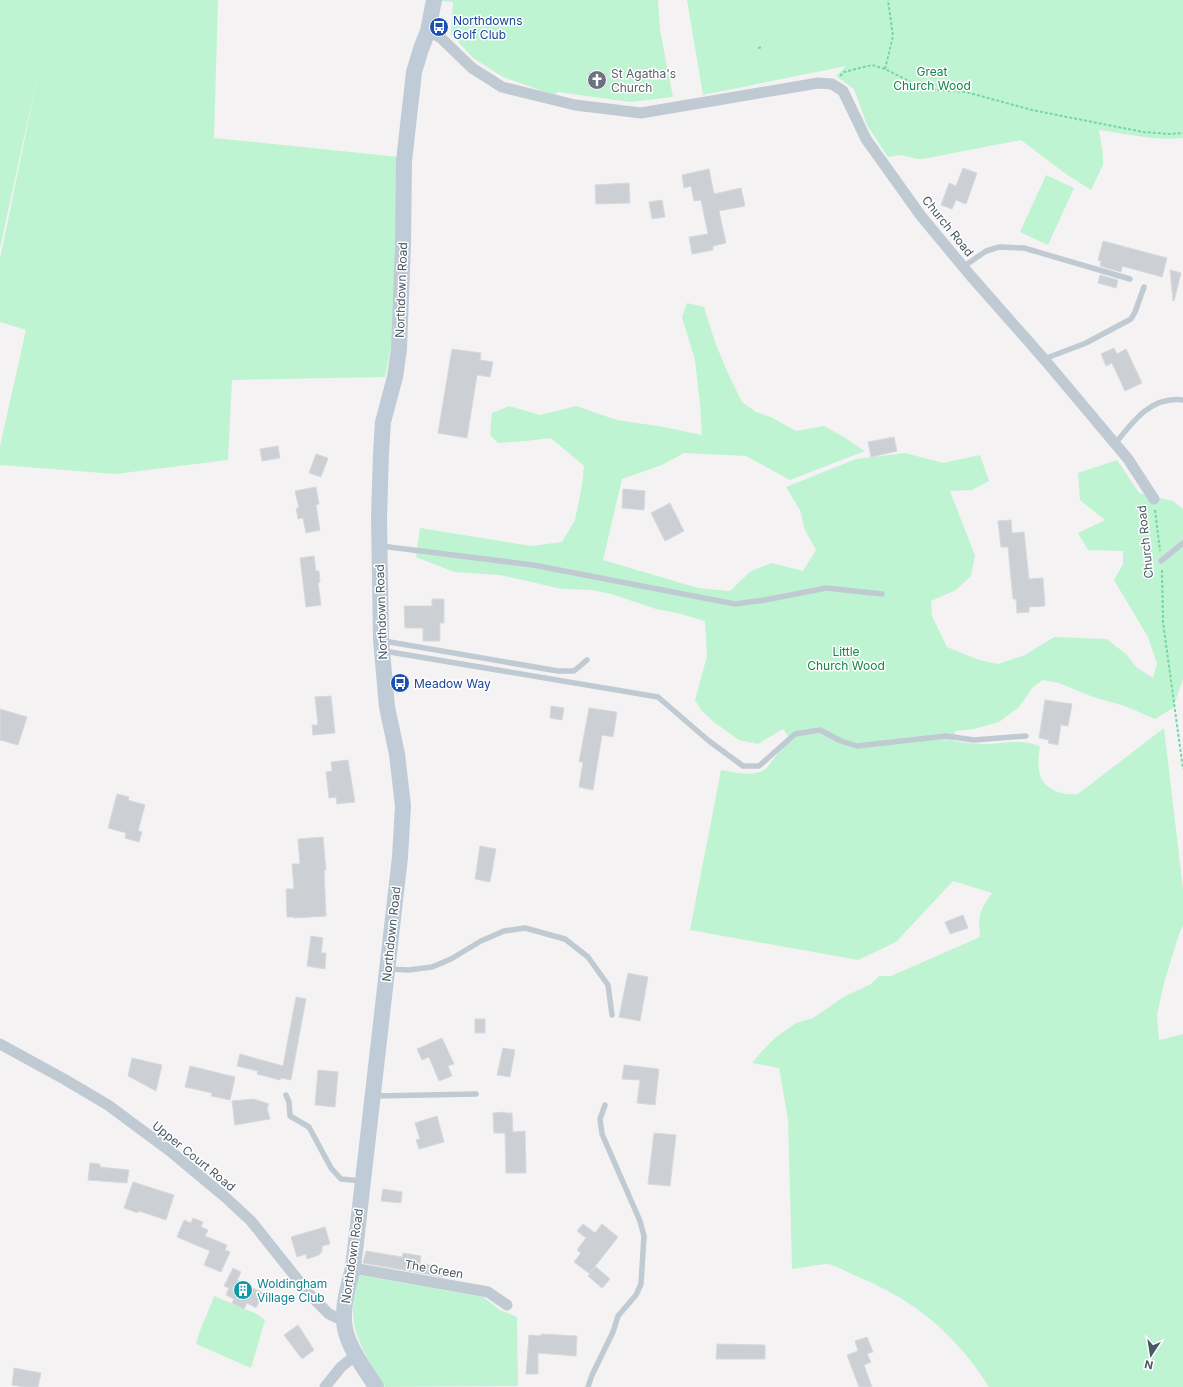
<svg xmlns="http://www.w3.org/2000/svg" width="1183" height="1387" viewBox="0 0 1183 1387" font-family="Inter,sans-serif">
  <rect width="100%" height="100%" fill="#f5f2f3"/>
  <g fill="#bff4d2">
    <polygon points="0,0 218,0 214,138 399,157 393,337 385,377 232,380 228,460 115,474 0,465 0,446 26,330 0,322 0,259 39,69 0,248"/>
    <polygon points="425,0 658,0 660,30 673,97 630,102 558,92 554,95 503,77 473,58 451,34 453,2"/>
    <path d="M687,0H1183V138C1154,141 1127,134 1099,130L1103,156V165L1091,190L1066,174L1021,140L928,158L918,159L902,155L888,157L867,125L854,89L836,76L846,66L703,95Z"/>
    <polygon points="1046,175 1074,188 1048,245 1020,232"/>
    <path d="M687,303L704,307L715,342L726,369L742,402L756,412L771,417L796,431L824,426L842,436L865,451L790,480L746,456L684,453L662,465L622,479L603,560L698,588L730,591L751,571L772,563L803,571L816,550L805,530L800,510L786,487L856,459L905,453L943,463L980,455L989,481L972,490L950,491L975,556L971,576L956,590L931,601L932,616L947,647L979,660L998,664L1025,655L1054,637L1107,639L1127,655L1136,667L1153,678L1157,664L1148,637L1114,580L1123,564V551L1088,550L1078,533L1105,520L1080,500L1078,473L1117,460L1139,493L1173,501L1183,509V679L1173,708L1155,719L1125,706L1093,697L1059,683L1043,680L1034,686L1018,708L999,722L974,729L955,731L953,741C965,743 979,744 991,744C1006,743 1026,739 1040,747C1036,769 1038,787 1062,793C1067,795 1074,794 1078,794L1164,728L1183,889V926L1179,934L1164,983L1157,1015L1159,1040L1183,1034V1387H989C956,1334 913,1299 856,1276C849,1273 835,1265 828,1264C818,1264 803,1268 792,1269L788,1119L779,1068L752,1063L762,1051L776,1037L796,1023L813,1018L845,996L871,984L879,976H891L980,937C978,915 979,911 992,893L953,881L896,942L858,960L690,930L721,770C734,772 753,777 764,770C769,767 772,760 776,756C781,749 784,743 791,740L783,729L758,744L739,740L715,723L701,710L695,700L707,656L705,621L677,613L656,609L611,594L591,590L562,589L500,575L454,572L416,557L420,528L532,546L562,542L575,520L582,486L584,466L551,438L526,441L498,443L490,435L492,413L509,406L540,415L576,406L617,420L664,427L702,435L700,404L695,360L682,317Z"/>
    <path d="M359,1275L483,1297L500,1310L517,1317L518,1386L385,1387C371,1363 353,1340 353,1311C353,1299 357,1287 359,1275Z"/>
    <path d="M214,1296L257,1314L265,1320L251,1368L196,1344C200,1327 209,1312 214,1296Z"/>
  </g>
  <g fill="#ccd0d5" stroke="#d6d9de">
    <polygon points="589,72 607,74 605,87 588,86"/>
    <polygon points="963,168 977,173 966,204 956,200 952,209 941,205 949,183 956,186"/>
    <polygon points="709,169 714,194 741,188 745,206 719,211 726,243 713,246 713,250 692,254 689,237 708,234 701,200 694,201 691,186 684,188 682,175"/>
    <polygon points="629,183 630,203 596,204 595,185"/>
    <polygon points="662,200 665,217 652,219 649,202"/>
    <polygon points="1103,241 1167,258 1162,277 1122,266 1121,272 1100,266 1101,261 1098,260"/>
    <polygon points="1170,270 1181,273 1174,301 1173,301"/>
    <polygon points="1100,275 1118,280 1116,288 1098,283"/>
    <polygon points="1114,348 1117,354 1126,349 1142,383 1125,391 1112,363 1106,366 1101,354"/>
    <polygon points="452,349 481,353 480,360 493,362 490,377 477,375 467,438 438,433"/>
    <polygon points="894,437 897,451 871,457 868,442"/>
    <polygon points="278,446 280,458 262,461 260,449"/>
    <polygon points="316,454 328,458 321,477 309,473"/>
    <polygon points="316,487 319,504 316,505 320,530 306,533 303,518 298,519 296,508 299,508 295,491"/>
    <polygon points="623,489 645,491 644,510 622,508"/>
    <polygon points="670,503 684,531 665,541 651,513"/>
    <polygon points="1011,520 1012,533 1024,532 1029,579 1043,578 1045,606 1029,607 1029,612 1017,613 1016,599 1013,599 1008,547 1001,547 998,521"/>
    <polygon points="314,556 316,571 319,571 320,582 318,583 321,605 306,607 300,558"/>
    <polygon points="432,599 444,599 444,623 440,623 440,641 423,641 423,628 405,628 404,606 432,606"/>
    <polygon points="331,696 335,733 313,735 312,725 318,725 315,697"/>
    <polygon points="1045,700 1072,704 1068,726 1061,725 1058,745 1048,743 1049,740 1039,738"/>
    <polygon points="551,706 564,708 562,720 550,718"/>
    <polygon points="589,708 617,712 613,737 602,735 593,790 579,787 583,762 579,762"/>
    <polygon points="0,709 27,717 18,745 0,740"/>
    <polygon points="348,760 355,802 337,804 336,797 329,798 326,772 332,771 331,762"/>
    <polygon points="117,794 129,797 128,800 145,805 138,831 142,832 139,842 125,838 126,833 108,828"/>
    <polygon points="323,837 326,870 324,870 326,916 294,918 294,917 287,917 286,889 294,889 292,864 300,864 298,839"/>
    <polygon points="480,846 496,849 490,882 475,879"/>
    <polygon points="963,915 968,928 950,934 945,922"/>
    <polygon points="311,936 323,938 321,953 326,953 325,969 307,966"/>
    <polygon points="628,973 648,977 640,1021 619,1017"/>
    <polygon points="296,997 306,999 291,1080 281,1078 280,1080 257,1074 258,1071 237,1066 240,1054 283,1066"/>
    <rect x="475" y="1019" width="10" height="14"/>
    <polygon points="442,1038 454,1064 448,1066 452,1076 439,1081 429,1057 422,1060 417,1049"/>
    <polygon points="503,1048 515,1050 510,1077 497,1075"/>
    <polygon points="132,1058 162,1065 156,1091 128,1076"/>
    <polygon points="624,1065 659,1069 655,1105 637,1103 640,1080 622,1079"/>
    <polygon points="190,1066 235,1077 230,1100 211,1096 212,1093 185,1087"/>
    <polygon points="318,1070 338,1072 335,1107 315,1105"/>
    <polygon points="254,1099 269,1104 267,1108 270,1119 235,1125 232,1101"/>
    <polygon points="505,1112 505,1113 512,1113 513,1132 525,1131 526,1173 506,1173 505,1133 494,1133 493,1113"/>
    <polygon points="437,1116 444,1142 419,1149 416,1140 420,1139 415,1123"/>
    <polygon points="654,1133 676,1135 670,1186 648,1184"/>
    <polygon points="90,1163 100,1164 100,1167 129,1170 127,1183 88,1180"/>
    <polygon points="133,1182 174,1195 166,1220 139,1211 138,1213 124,1208"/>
    <polygon points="383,1189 402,1192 401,1203 381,1201"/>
    <polygon points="193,1218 203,1222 201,1227 208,1230 205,1236 227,1245 225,1250 230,1252 221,1272 204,1265 210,1251 177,1237 184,1220 191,1223"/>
    <polygon points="583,1224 595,1233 602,1224 618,1237 590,1273 596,1267 610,1279 602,1288 588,1276 590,1274 574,1262 581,1253 577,1250 586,1238 577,1231"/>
    <polygon points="325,1227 330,1244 322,1246 322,1251 319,1255 307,1259 306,1254 297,1257 291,1237"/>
    <polygon points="366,1251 402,1257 403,1253 421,1256 420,1263 445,1268 443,1277 363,1263"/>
    <polygon points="233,1268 241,1272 237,1280 263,1293 256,1308 247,1303 244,1309 232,1303 234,1299 226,1295 229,1288 224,1286"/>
    <polygon points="298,1325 314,1350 302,1359 284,1335"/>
    <polygon points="541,1334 577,1336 576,1356 538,1353 538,1374 526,1374 529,1335 541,1336"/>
    <polygon points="867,1337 873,1352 867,1354 871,1362 864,1365 872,1387 859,1387 847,1355 858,1351 855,1341"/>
    <polygon points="717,1344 765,1345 765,1359 716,1359"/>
    <polygon points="14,1368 41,1373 38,1387 24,1387 12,1385"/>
  </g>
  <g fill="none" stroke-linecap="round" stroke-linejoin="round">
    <g stroke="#74d6a2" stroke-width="2" stroke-dasharray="3 2" stroke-linecap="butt">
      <polyline points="758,48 763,47"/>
      <polyline points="885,69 893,36 888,0"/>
      <polyline points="840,76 844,72 872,65 885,69 917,85 936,90 966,92 1032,110 1143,132 1170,134 1183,133"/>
      <polyline points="1155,510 1160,551"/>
      <polyline points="1162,570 1163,622 1183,769"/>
    </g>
    <g stroke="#c0cad3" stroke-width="5.5">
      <polyline points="963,267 986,251 999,247 1024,248 1130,279"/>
      <polyline points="1044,359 1086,343 1131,319 1135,312 1144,287"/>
      <path d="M1115,444C1133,421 1151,396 1183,400"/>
      <polyline points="381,546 533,565 735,604 765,600 826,588 882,594"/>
      <polyline points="1161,561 1183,543"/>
      <polyline points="384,641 558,671 574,671 587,660"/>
      <polyline points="384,651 658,697 709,741 743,766 759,766 795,734 820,730 841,741 857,746 946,736 974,740 1026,736"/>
      <polyline points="388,969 409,970 432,967 451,959 481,941 504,931 525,928 565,939 588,957 608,985 612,1015"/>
      <polyline points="286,1095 289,1102 290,1116 309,1127 331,1168 341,1179 362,1181"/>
      <polyline points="375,1096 476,1094"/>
      <polyline points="588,1387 592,1375 613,1332 618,1316 636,1295 641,1284 644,1236 640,1221 602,1134 600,1119 605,1105"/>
    </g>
    <g stroke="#c0cad3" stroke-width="11">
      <polyline points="428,31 441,38 472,68 502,87 575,105 641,113 818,83 832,84 843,91 866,139 921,216 970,275 1044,359 1128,459 1154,499"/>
      <polyline points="0,1044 64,1079 108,1105 170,1151 224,1196 251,1221 310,1295 329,1314 344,1321"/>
      <polyline points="353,1268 488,1292 507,1305"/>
      <polyline points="325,1387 341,1367 356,1355"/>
    </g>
    <path stroke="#bfccd7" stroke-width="16" d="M376,1387C364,1367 345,1345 344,1320C343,1303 349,1284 353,1268L400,857L403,806L397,754L387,707L381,640L379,518L381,454L383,422L395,377L399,349L403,245L404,161L414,72L421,49L428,31L434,0"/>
  </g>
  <defs>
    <g id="bus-disc" transform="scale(1)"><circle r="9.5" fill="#1a4fb4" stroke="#fff"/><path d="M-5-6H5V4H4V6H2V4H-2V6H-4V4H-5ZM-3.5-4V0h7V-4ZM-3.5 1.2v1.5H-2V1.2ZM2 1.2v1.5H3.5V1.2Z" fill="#fff"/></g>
    <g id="church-disc" transform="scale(1)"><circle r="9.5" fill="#6b7280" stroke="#fff"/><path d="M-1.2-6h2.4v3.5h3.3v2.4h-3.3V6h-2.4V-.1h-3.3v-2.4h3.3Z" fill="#fff"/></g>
    <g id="building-disc" transform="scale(1)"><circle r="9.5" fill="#0f9aa8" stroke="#fff"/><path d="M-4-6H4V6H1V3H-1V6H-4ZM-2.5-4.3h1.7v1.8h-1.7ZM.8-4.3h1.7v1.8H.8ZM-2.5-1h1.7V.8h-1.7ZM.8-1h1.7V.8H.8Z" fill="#fff"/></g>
  </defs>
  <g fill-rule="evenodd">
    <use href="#bus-disc" x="439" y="27"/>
    <use href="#church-disc" x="597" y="80"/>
    <use href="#bus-disc" x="400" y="683"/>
    <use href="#building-disc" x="243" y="1290"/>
  </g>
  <g text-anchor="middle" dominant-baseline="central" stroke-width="3" stroke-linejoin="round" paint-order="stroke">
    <g font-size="12" fill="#164399" stroke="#fff" text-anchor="start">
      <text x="453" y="20">Northdowns<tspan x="453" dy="14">Golf Club</tspan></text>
      <text x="414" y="683">Meadow Way</text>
    </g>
    <g font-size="12" fill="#0f8747" stroke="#fff">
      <text x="932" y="71">Great<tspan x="932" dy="14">Church Wood</tspan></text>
      <text x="846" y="651">Little<tspan x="846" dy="14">Church Wood</tspan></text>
    </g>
    <g font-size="12" fill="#5b616d" stroke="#fff" text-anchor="start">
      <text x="611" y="73">St Agatha's<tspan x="611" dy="14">Church</tspan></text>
    </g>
    <g font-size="12" fill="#485762" stroke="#fff">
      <text transform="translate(948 226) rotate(51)">Church Road</text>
      <text transform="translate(401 290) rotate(-88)">Northdown Road</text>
      <text transform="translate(1145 542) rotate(-96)">Church Road</text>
      <text transform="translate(381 612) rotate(-92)">Northdown Road</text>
      <text transform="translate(391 934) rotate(-84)">Northdown Road</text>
      <text transform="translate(194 1156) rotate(39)">Upper Court Road</text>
      <text transform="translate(352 1256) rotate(-82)">Northdown Road</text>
      <text transform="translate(434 1269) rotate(10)">The Green</text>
    </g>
    <g font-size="12" fill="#0d838f" stroke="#fff" text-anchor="start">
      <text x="257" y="1283">Woldingham<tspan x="257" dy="14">Village Club</tspan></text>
    </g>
  </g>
  <g transform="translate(1151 1355) rotate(192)" stroke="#ffffff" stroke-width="3" paint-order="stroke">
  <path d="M0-3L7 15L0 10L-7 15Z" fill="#485762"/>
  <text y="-6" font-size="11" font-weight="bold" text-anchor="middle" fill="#485762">N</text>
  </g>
</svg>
